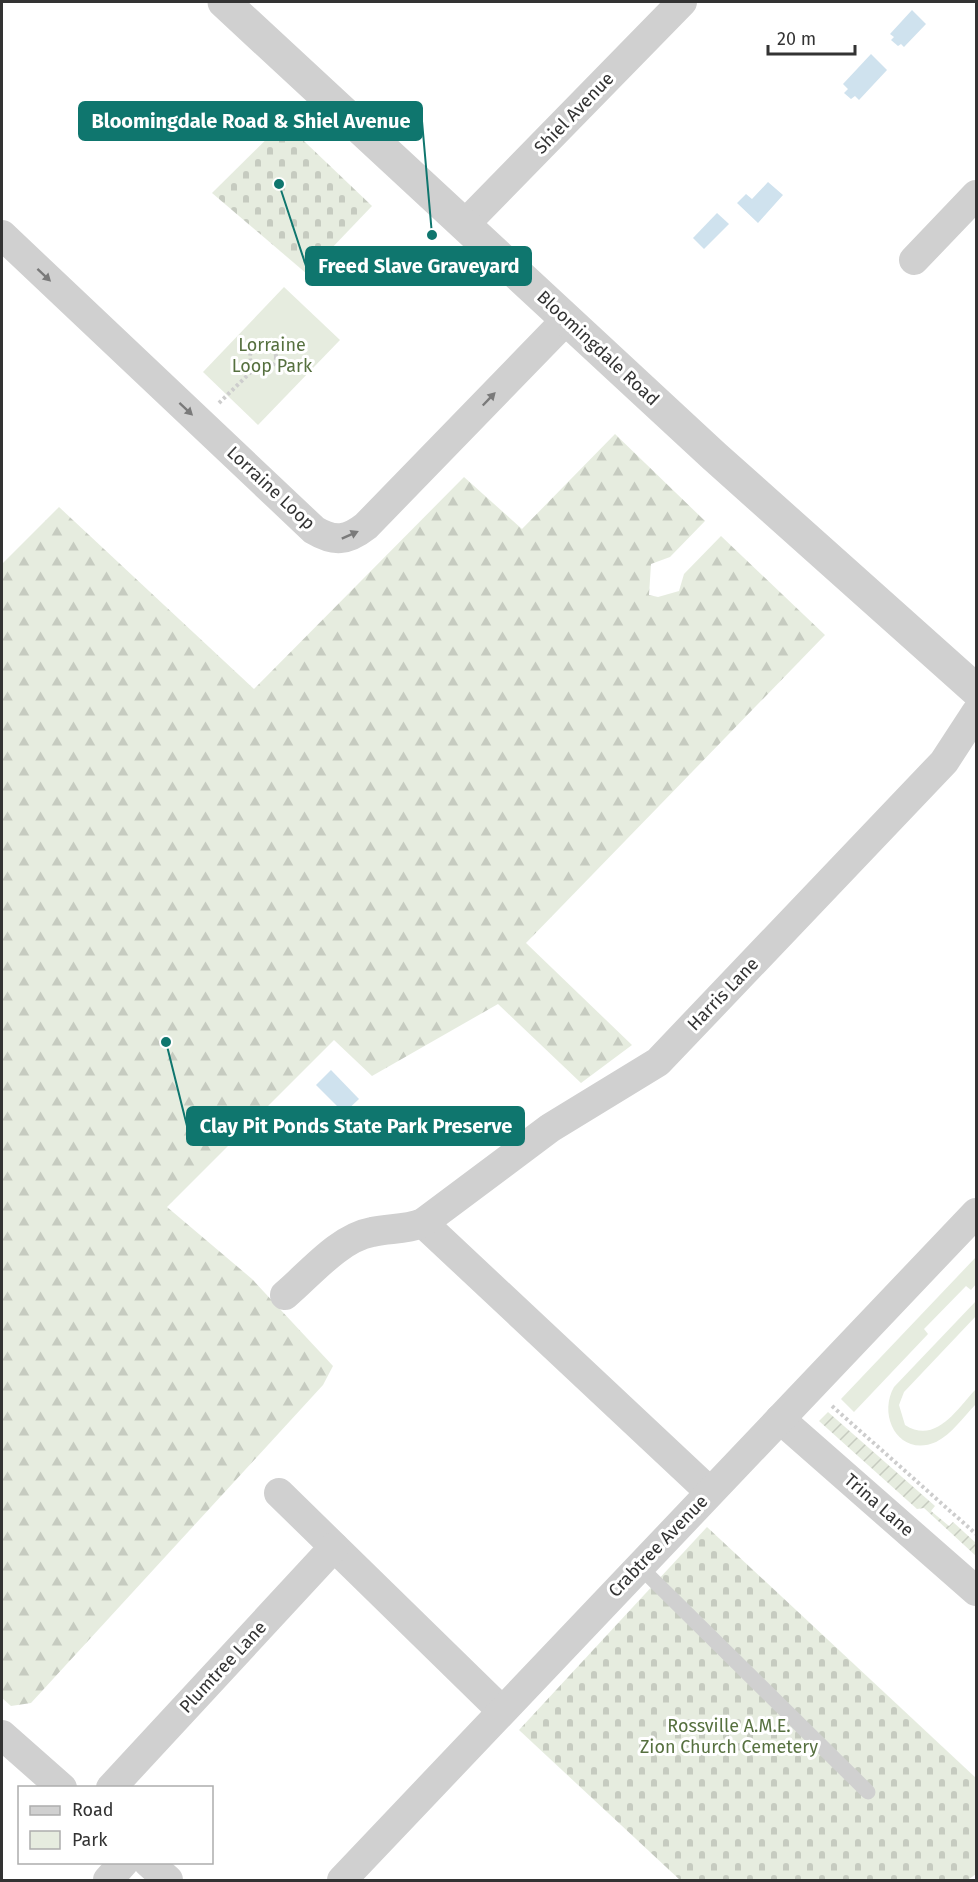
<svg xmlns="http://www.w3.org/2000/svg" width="978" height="1882" viewBox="0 0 978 1882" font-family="'Fira Sans',sans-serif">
  <defs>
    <pattern id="forest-firs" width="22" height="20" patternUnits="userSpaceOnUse" patternTransform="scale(1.5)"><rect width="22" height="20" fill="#e6ecdf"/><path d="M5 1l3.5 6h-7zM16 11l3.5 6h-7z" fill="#c6cbc0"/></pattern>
    <pattern id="cemetery-stones" width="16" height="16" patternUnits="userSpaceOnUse" patternTransform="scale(1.5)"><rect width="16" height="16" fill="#e6ecdf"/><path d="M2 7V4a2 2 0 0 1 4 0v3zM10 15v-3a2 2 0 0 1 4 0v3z" fill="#c6cbc0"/></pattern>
    <pattern id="garden-furrows" width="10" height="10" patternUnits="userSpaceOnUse" patternTransform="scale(1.5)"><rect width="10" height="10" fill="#e6ecdf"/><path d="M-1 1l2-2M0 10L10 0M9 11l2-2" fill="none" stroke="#c6cbc0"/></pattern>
  </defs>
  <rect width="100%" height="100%" fill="#fff"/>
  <g fill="#e6ecdf">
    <polygon points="284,287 340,340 258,425 203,372"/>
    <polygon points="976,1257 976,1284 971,1290 966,1286 924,1329 928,1334 854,1412 841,1399"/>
    <path d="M976,1301V1316L904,1392L899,1405L905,1425C936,1445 957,1409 976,1389V1404C964,1416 952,1434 936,1442C900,1458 877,1417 894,1387Z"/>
  </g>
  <polygon fill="url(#forest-firs)" points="615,434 705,521 670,557 651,564 649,595 658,597 679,591 684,574 721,536 825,635 526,943 632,1045 581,1083 498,1004 372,1076 334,1040 167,1207 252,1279 333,1366 323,1385 31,1703 11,1706 2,1698 2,564 59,507 254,689 464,477 522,529"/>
  <g fill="url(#cemetery-stones)">
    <polygon points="284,122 372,206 307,274 212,193"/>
    <polygon points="707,1527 976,1778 976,1874 968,1880 680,1880 519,1730"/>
  </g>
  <polygon fill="url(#garden-furrows)" points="828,1412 935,1506 931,1511 949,1526 953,1522 976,1543 976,1556 924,1508 917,1509 819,1421"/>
  <g fill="#cfe2ee">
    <polygon points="912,10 926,24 904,47 901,44 898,46 891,40 894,37 890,34"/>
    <polygon points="871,54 887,70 859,100 855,96 851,99 844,93 848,89 843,84"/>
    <polygon points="768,182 783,195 758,223 737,203 746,194 752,199"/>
    <polygon points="717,213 729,224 704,249 693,238"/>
    <polygon points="331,1070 359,1099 344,1113 316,1085"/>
  </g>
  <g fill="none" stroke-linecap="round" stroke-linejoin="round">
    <g stroke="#cdcdcd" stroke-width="4" stroke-dasharray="3 3" stroke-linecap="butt">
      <circle cx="263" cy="357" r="13"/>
      <polyline points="219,403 255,368"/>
      <polyline points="832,1406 976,1534"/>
    </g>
    <polyline stroke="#d0d0d0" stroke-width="15" points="639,1566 868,1792"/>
    <g stroke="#d0d0d0" stroke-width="30">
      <polyline points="465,224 682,2"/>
      <path d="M2,235L314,530C334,542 347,541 366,526L567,319"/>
      <polyline points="914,260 976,195"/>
      <polyline points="423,1223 710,1492"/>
      <path d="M285,1295C310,1274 339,1238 372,1232C391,1228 404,1230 423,1223L550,1128L658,1062L944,762L976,713"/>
      <polyline points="780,1419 976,1591"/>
      <polyline points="279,1493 502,1711"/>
      <polyline points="2,1735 62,1788"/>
      <polyline points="111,1788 334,1547"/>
      <polyline points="148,1862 168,1880"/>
      <polyline points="108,1880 124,1862"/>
      <polyline points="342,1880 976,1213"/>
    </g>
    <polyline stroke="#d0d0d0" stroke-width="33" points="224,2 714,456 976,690"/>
  </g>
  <defs><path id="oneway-solid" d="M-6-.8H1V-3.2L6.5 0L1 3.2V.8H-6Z" transform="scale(1.5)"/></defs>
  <g fill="#7a7a7a">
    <use href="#oneway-solid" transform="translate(44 275) rotate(43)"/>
    <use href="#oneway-solid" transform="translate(489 399) rotate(-46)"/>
    <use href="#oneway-solid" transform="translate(186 409) rotate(43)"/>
    <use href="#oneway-solid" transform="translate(350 535) rotate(-24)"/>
  </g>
  <g text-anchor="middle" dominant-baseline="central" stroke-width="6" stroke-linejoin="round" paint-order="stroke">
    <g font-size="18" fill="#333" stroke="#fff">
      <text transform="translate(574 113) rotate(-46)">Shiel Avenue</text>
      <text transform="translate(598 348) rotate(43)">Bloomingdale Road</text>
      <text transform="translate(271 488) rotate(43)">Lorraine Loop</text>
      <text transform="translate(723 994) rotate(-46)">Harris Lane</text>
      <text transform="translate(879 1505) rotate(41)">Trina Lane</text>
      <text transform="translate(658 1546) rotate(-46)">Crabtree Avenue</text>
      <text transform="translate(223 1667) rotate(-47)">Plumtree Lane</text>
    </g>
    <g font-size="18" fill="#56703f" stroke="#fff">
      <text x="272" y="345">Lorraine<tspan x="272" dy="21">Loop Park</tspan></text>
      <text x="729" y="1726">Rossville A.M.E.<tspan x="729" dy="21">Zion Church Cemetery</tspan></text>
    </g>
  </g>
  <path fill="none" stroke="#0f766e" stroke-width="2" d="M432 235L422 121M279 184L306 266M166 1042L187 1126"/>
  <g fill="#0f766e" stroke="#fff" stroke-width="2">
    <circle cx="432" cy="235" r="6"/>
    <circle cx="279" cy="184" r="6"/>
    <circle cx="166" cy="1042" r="6"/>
  </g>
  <g fill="#0f766e" stroke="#0f766e" stroke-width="2">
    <rect x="79" y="102" width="343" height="38" rx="6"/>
    <rect x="306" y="247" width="225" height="38" rx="6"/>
    <rect x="187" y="1107" width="337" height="38" rx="6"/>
  </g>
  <g font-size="20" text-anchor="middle" font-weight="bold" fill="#fff">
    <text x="251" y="128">Bloomingdale Road &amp; Shiel Avenue</text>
    <text x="419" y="273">Freed Slave Graveyard</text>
    <text x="356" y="1133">Clay Pit Ponds State Park Preserve</text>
  </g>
  <rect width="978" height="1882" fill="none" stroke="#333333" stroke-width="6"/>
  <rect x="18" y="1786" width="195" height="78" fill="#ffffff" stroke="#adadad" stroke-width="1.5"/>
  <rect x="30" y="1806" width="30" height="9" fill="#d0d0d0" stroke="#adadad" stroke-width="1.5"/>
  <text x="72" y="1816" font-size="18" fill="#333333">Road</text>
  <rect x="30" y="1831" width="30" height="18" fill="#e6ecdf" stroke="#adadad" stroke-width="1.5"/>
  <text x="72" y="1846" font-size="18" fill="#333333">Park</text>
  <path d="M768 45v9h87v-9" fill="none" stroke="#333333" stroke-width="3"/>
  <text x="777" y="45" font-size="18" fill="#333333" stroke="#ffffff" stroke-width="4.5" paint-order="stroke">20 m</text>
</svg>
